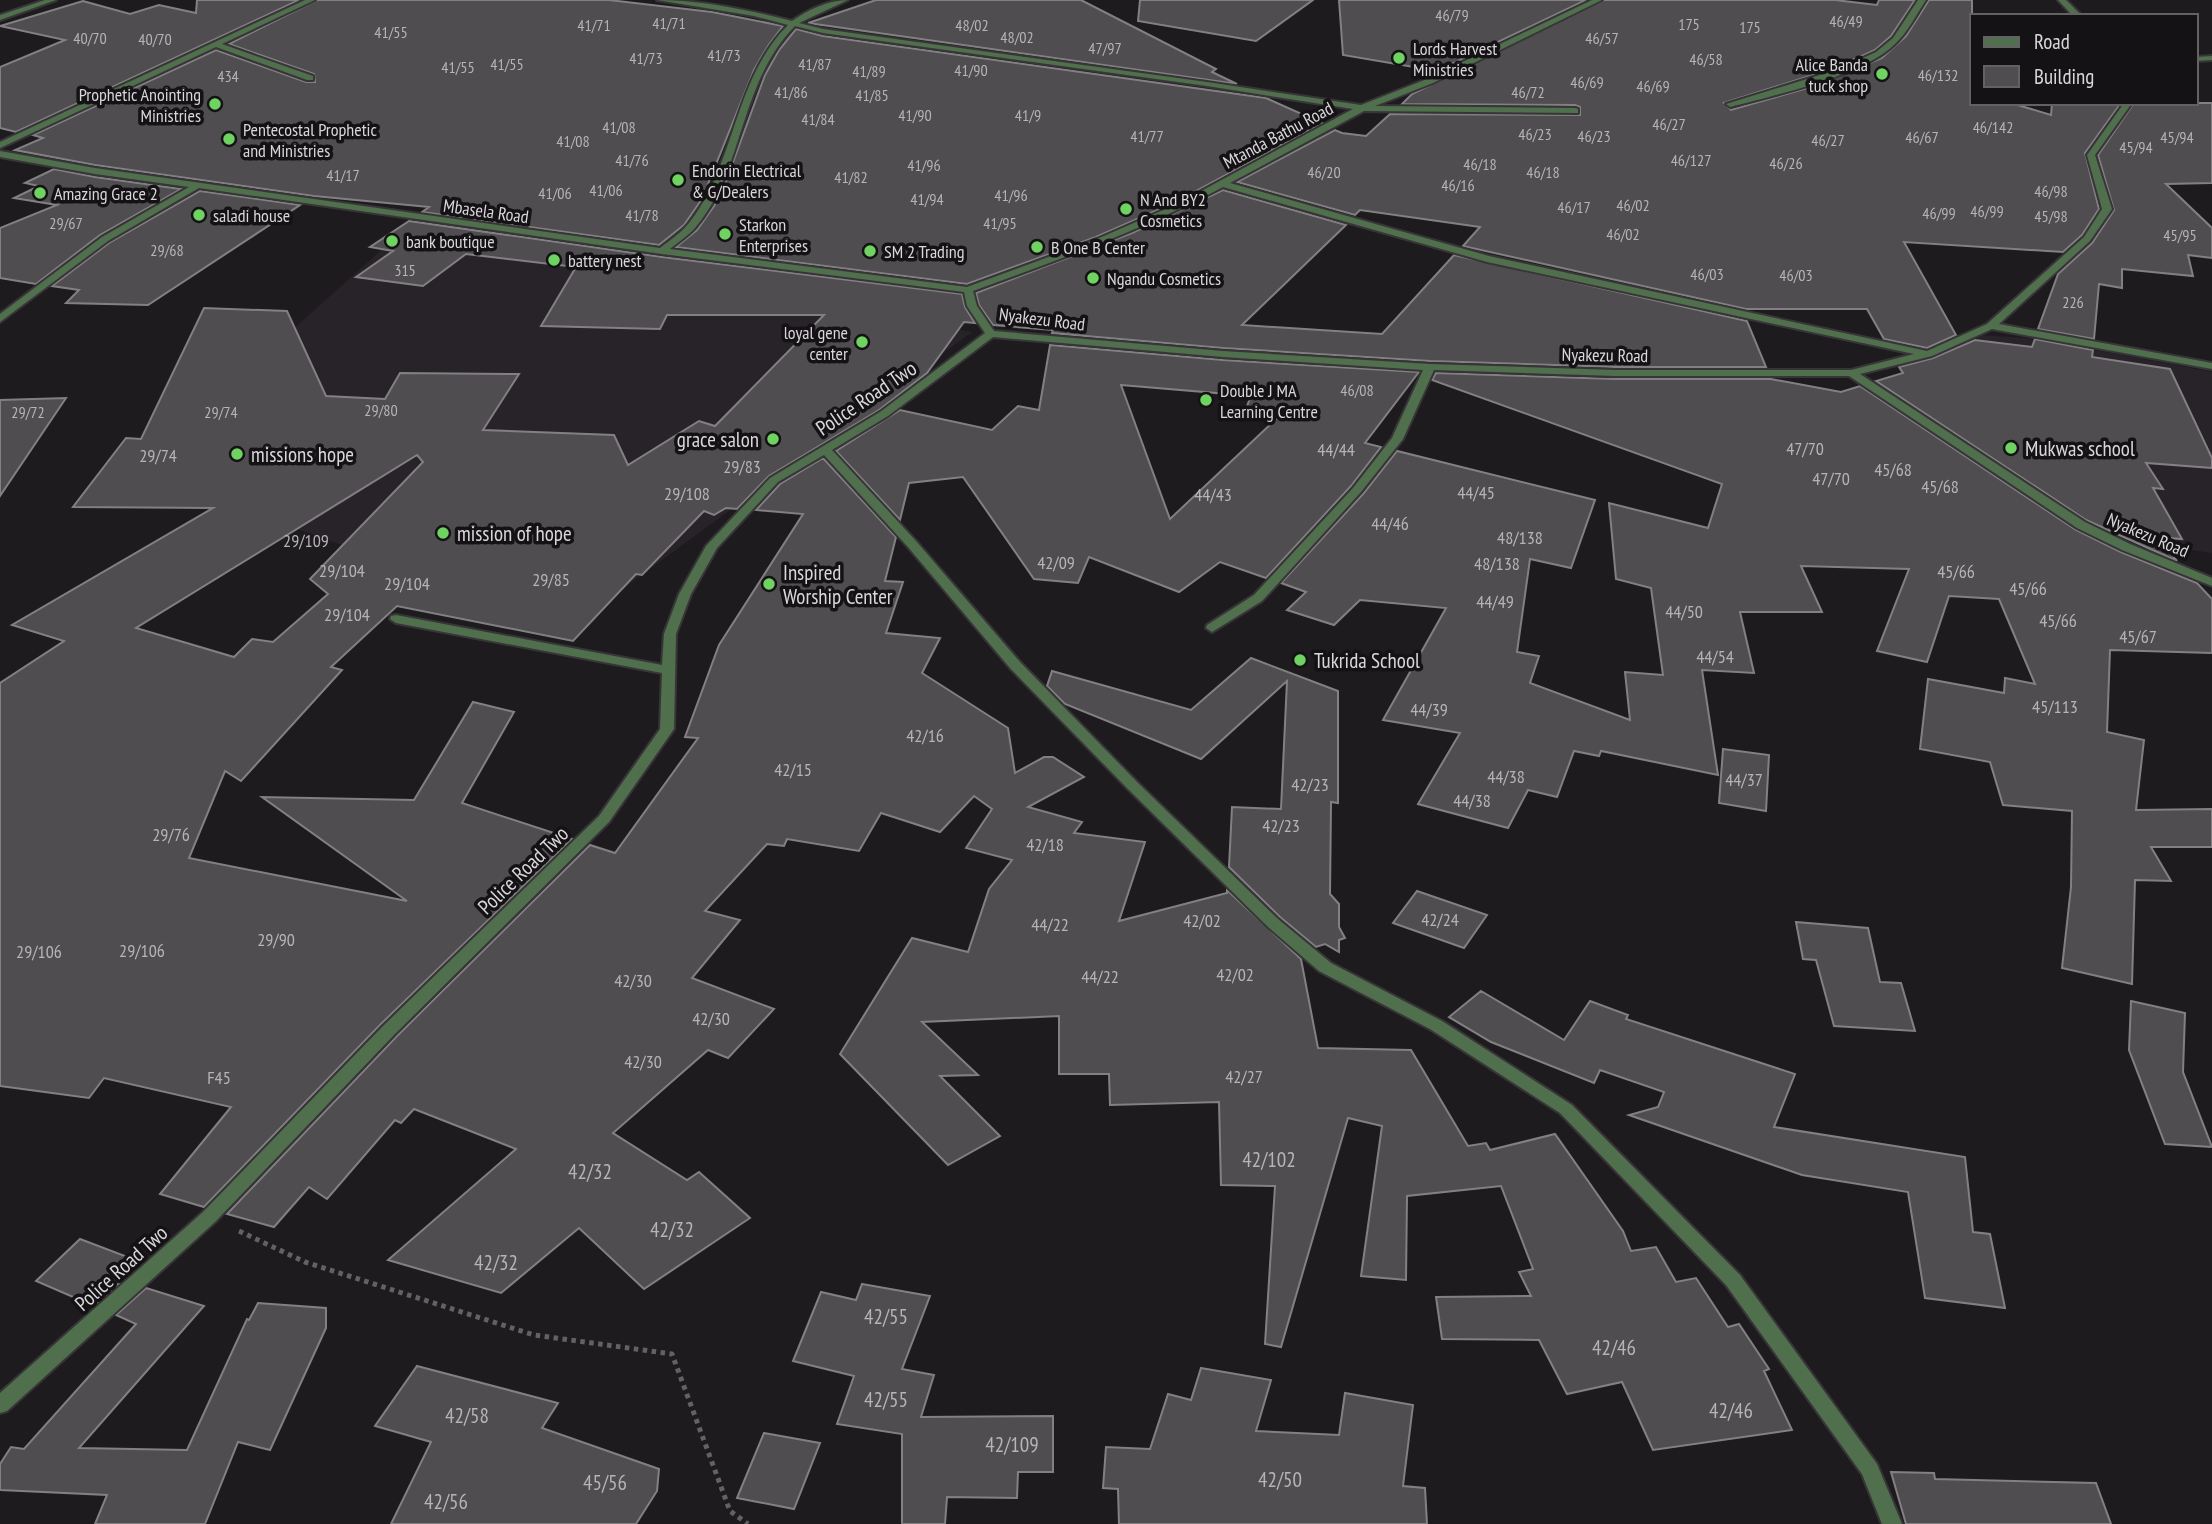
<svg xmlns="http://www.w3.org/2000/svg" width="2212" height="1524" viewBox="0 0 2212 1524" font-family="'PT Sans Narrow',sans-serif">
  <rect width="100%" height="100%" fill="#1e1b1e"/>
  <g fill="#282229">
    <polygon points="407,227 415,228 972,332 571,627 135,471"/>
    <polygon points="1983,335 2036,339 2212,372 2212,553 2125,540 2104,535 2104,530 2059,505 1884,385"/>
  </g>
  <g fill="#4f4d50" stroke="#838084" stroke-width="2" fill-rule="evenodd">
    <polygon points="197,0 299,0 16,132 0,128 0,67 65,40 0,26 83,1 130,14 159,5 196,13"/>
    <polygon points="317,0 609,0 712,12 783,26 768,46 754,70 702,199 684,225 659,245 422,212 429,207 314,196 95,165 15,150 43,138 33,135 216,50 306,82 315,82 314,74 229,44"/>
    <polygon points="876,0 1081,0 1216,69 1212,72 1237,84 808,23"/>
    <polygon points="1140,0 1313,0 1256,41 1138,21"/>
    <polygon points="1339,0 1586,0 1437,71 1343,55"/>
    <polygon points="1604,0 1835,0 1877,5 1879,0 1915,0 1891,36 1875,50 1835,68 1724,103 1731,110 1818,85 1882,58 1906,36 1929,0 1972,0 1972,103 2011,103 2051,115 2052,103 2121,103 2085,153 2099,209 2082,235 2063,252 1904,242 1956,335 1927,348 1884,339 1867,309 1746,309 1463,246 1480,227 1360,210 1355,215 1237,182 1335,130 1342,133 1366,136 1390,114 1580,115 1580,107 1575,105 1402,104 1412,94"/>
    <polygon points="796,29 823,36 1266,98 1322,123 1176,202 1096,237 967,284 676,247 697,230 714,206 726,181 765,75 779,50"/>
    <polygon points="2134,103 2212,103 2212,183 2166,184 2212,228 2212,258 2188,255 2193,276 2122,269 2122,288 2099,284 2094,339 2038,329 2058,274 2092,243 2114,210 2098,155"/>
    <polygon points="54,169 95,177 181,189 100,235 36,284 0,278 0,228 57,205 14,198 39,186 25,183"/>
    <polygon points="1223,190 1346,225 1242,325 1382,334 1454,255 1747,321 1766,367 1615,367 1430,361 1223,348 1052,333 1053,330 993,325 979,305 976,293 1132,233"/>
    <polygon points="200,191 300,205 148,305 66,303 79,290 52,286 109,243"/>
    <path d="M409,221L662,257L962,294L965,307L975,323L964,322L927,373L879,410L769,476L737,509L726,508L714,515L704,511L642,575L636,574L573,641L397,606L331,667L342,670L241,781L225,771L189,858L407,901L262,797L414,800L473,702L514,712L462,803L572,839L380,1025L204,1207L160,1194L231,1107L104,1078L89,1098L0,1086V683L64,641L12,625L213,508L73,507L126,438L141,439L204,308L287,311L326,396L385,399L400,373L519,374L483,430L614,435L628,465L699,421L715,426L824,315H667L660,329L541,326L576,267L466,254L423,286L356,277L393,251L370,247ZM417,455L423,462L310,579L328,594L273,642L252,639L234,657L136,628Z"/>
    <polygon points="2035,339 2093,350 2092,357 2170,369 2212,458 2212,468 2146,463 2163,489 2153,488 2182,539 2156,537 2177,561 2086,520 1876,381 1903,373 1899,367 1933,358 1975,340 2032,347"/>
    <path d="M1050,345L1223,360L1419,372L1365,443L1381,447L1351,486L1266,578L1220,562L1179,592L1089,557L1078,583L1034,579L963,477L909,483L900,520L836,451L900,410L992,430L1018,406L1039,410ZM1121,385L1251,396L1243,416L1276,419L1170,519Z"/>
    <polygon points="1436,373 1615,379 1771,379 1841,392 1860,386 2076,530 2121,552 2197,583 2212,599 2212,653 2110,650 2107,732 2144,740 2136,810 2212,809 2212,847 2151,847 2171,881 2135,880 2132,984 2062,968 2071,887 2072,811 2003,805 1990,762 1920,749 1928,679 2004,693 2005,678 2035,684 1999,599 1949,596 1927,662 1877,651 1909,569 1801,566 1822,612 1740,612 1754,673 1702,670 1718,775 1601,751 1599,756 1574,751 1557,797 1528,790 1508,828 1418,804 1460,733 1383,720 1446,608 1360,600 1334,625 1287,610 1306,592 1281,583 1363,494 1397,451 1595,500 1571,568 1530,559 1517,652 1539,656 1530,683 1630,720 1625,672 1663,675 1651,588 1616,579 1609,503 1708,528 1722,484 1432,380"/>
    <polygon points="66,398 0,496 0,400"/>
    <polygon points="823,458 896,537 885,581 903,582 886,633 940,638 922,673 1008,728 1015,773 1044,757 1053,757 1084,777 1028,807 1082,822 1074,833 1145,842 1119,921 1227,893 1227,890 1301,959 1318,1048 1411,1050 1468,1146 1486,1143 1490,1150 1555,1134 1623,1231 1631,1251 1656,1247 1676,1282 1696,1278 1728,1327 1739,1324 1769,1369 1764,1371 1792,1430 1653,1450 1622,1382 1567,1394 1539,1340 1442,1339 1436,1297 1531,1296 1519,1272 1533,1269 1501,1186 1407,1196 1406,1280 1361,1276 1382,1126 1348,1118 1281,1347 1265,1344 1275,1186 1221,1185 1219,1102 1110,1105 1109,1074 1059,1074 1059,1016 922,1022 978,1075 940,1076 1000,1136 948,1165 840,1054 912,938 968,952 989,889 1012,860 966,848 992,809 974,796 940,832 881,813 859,851 787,839 784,846 767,844 705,911 740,920 692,978 774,1009 728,1058 708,1050 613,1133 687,1180 699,1172 750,1218 644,1289 579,1228 501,1293 388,1260 516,1149 414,1109 401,1123 395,1120 327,1199 309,1187 274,1227 227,1214 396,1037 590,845 615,853 698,738 685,737 719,645 803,514 756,510 780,484"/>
    <polygon points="1251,658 1338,691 1338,803 1331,802 1330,894 1339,904 1339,927 1345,938 1339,940 1339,952 1325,944 1316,947 1280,917 1229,867 1232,807 1281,809 1287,681 1201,759 1065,704 1047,686 1052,671 1191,710"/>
    <polygon points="1723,749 1769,755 1766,811 1719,803"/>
    <polygon points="1417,891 1487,915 1464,948 1393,923"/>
    <polygon points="1796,922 1868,928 1880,982 1901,983 1915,1031 1834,1026 1816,960 1803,959"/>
    <polygon points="1481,991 1564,1040 1590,1001 1628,1015 1626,1019 1795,1074 1774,1127 1965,1157 1973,1232 1990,1234 2005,1308 1925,1298 1908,1192 1802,1175 1629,1115 1658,1107 1664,1092 1600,1070 1594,1083 1491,1042 1449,1017"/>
    <polygon points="2131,1001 2185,1013 2183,1072 2212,1147 2165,1144 2129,1050"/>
    <polygon points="80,1239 133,1259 113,1278 122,1281 94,1306 36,1281"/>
    <polygon points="862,1284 930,1296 902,1369 934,1375 921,1417 1053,1416 1053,1472 1018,1472 1017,1498 947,1497 945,1524 902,1524 902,1434 837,1424 854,1376 793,1361 821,1292 856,1300"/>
    <polygon points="146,1288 204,1306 79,1448 187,1450 247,1319 249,1320 258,1303 326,1308 326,1328 270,1450 238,1442 205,1524 95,1524 107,1495 0,1490 0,1464 11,1447 24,1449 136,1324 116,1315"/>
    <polygon points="417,1366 558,1403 542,1428 659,1469 657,1491 636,1524 391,1524 431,1442 375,1426"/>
    <polygon points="1201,1368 1271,1380 1256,1431 1339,1435 1345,1393 1413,1405 1403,1486 1425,1488 1427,1524 1119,1524 1118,1489 1103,1488 1106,1447 1150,1449 1168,1394 1191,1400"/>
    <polygon points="764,1433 820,1443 794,1509 737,1498"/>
    <polygon points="1891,1472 1934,1473 1935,1479 2096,1483 2111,1524 1906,1524"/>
  </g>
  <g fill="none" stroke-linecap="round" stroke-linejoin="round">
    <g stroke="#383538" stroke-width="4">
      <g id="minor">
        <polygon points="45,0 56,0 0,20 0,15"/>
        <polygon points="305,0 315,0 222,44 313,76 313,80 307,80 216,47 0,148 0,142"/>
        <path d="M657,0C702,0 748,10 792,21C808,10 828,0 848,0L799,23L823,29L1207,82L1361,105L1427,79L1592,0H1602L1433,83L1375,106L1575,108L1578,109V113L1364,111L1230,183L1489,256L1927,351L1987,324L2084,237L2102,209L2087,155L2124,103H2132L2095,155L2112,209L2090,241L1999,324L2212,363V369L1992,329L1932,356L1860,374L2085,522L2130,544L2212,578V586L2122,550L2077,528L1849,376H1615L1434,370L1403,439L1361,492L1262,601L1212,632L1206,628L1207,625L1254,595L1353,488L1392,438L1423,370L1223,357L993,337L888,416L832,450L916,541L1020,662L1137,782L1278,919L1331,963L1442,1021L1572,1105L1740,1275L1877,1464L1902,1524H1882L1862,1474L1726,1285L1560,1113L1430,1029L1319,971L1268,927L1127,788L1010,668L908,547L824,455L778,482L717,548L691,594L676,634L674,729L609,822L394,1035L215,1222L7,1411L0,1413V1393L203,1212L382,1027L599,816L660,729L662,673L396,623L390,619L391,616L396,615L662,665L664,634L679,594L706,546L770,478L880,412L985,333L967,306L964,292L662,254L199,188L108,241L0,322V314L102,237L189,187L95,174L0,157V151L95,168L660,248C670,240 681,233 689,223C736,164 733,80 788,25L754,16ZM795,26L823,33L1207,86L1353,109L1177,204L1097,239L967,287L670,249C678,242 688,236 695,228C745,170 738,84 795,26ZM1223,187L1487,262L1914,354L1851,370H1615L1430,364L1223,351L994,331L977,306L973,291C1058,260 1143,230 1223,187Z"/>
        <path d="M1918,0H1926C1916,15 1908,32 1895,44C1863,76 1775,95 1730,107L1726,104L1836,70L1876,52L1893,38Z"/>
        <polygon points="2058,0 2066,0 2082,16 2073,16"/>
        <polygon points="2212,56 2212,60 2196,61 2196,57"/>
      </g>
    </g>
    <polyline stroke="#636163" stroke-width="5" stroke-dasharray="4.5 4.5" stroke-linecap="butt" points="239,1231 305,1262 534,1335 672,1354 730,1511 748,1524"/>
    <use href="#minor" fill="#506f4c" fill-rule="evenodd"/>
  </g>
  <g fill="#6ed361" stroke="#151215" stroke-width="2.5">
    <circle cx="1399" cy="58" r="7"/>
    <circle cx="1882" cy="74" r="7"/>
    <circle cx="215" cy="104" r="7"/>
    <circle cx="229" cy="139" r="7"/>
    <circle cx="678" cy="180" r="7"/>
    <circle cx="40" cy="193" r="7"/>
    <circle cx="1126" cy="209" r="7"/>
    <circle cx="199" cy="215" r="7"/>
    <circle cx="725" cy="234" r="7"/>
    <circle cx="392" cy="241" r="7"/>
    <circle cx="1037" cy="247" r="7"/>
    <circle cx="870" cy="251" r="7"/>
    <circle cx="554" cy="260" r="7"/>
    <circle cx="1093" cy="278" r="7"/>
    <circle cx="862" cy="342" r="7"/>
    <circle cx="1206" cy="400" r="7"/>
    <circle cx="773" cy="439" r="7"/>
    <circle cx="2011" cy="448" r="7"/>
    <circle cx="237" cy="454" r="7"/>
    <circle cx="443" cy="533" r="7"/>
    <circle cx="769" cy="584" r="7"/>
    <circle cx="1300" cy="660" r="7"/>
  </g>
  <g text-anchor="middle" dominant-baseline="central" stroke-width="7" stroke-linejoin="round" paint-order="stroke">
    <g font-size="16" fill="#b6b4b7">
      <text x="1452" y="15">46/79</text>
      <text x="1846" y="21">46/49</text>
      <text x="669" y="23">41/71</text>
      <text x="1689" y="24">175</text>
      <text x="594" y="25">41/71</text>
      <text x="972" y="25">48/02</text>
      <text x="1750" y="27">175</text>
      <text x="391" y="32">41/55</text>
      <text x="1017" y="37">48/02</text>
      <text x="90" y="38">40/70</text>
      <text x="1602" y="38">46/57</text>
      <text x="155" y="39">40/70</text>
      <text x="1105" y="48">47/97</text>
      <text x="724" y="55">41/73</text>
      <text x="646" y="58">41/73</text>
      <text x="1706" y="59">46/58</text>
      <text x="507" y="64">41/55</text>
      <text x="815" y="64">41/87</text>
      <text x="458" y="67">41/55</text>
      <text x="971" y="70">41/90</text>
      <text x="869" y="71">41/89</text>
      <text x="1938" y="75">46/132</text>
      <text x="228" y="76">434</text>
      <text x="1587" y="82">46/69</text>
      <text x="1653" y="86">46/69</text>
      <text x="791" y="92">41/86</text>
      <text x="1528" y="92">46/72</text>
      <text x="872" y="95">41/85</text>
      <text x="915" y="115">41/90</text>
      <text x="1028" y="115">41/9</text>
      <text x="818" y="119">41/84</text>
      <text x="1669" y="124">46/27</text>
      <text x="619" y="127">41/08</text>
      <text x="1993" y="127">46/142</text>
      <text x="1535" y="134">46/23</text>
      <text x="1147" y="136">41/77</text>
      <text x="1594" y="136">46/23</text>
      <text x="1922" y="137">46/67</text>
      <text x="2177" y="137">45/94</text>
      <text x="1828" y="140">46/27</text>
      <text x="573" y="141">41/08</text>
      <text x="2136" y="147">45/94</text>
      <text x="632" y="160">41/76</text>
      <text x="1691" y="160">46/127</text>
      <text x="1786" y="163">46/26</text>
      <text x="1480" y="164">46/18</text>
      <text x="924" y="165">41/96</text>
      <text x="1324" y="172">46/20</text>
      <text x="1543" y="172">46/18</text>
      <text x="343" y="175">41/17</text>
      <text x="851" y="177">41/82</text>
      <text x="1458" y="185">46/16</text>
      <text x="606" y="190">41/06</text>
      <text x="2051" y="191">46/98</text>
      <text x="555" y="193">41/06</text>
      <text x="1011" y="195">41/96</text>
      <text x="927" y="199">41/94</text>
      <text x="1633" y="205">46/02</text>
      <text x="1574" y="207">46/17</text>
      <text x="1987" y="211">46/99</text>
      <text x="1939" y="213">46/99</text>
      <text x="642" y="215">41/78</text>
      <text x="2051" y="216">45/98</text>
      <text x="66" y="223">29/67</text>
      <text x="1000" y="223">41/95</text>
      <text x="1623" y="234">46/02</text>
      <text x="2180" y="235">45/95</text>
      <text x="167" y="250">29/68</text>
      <text x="405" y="270">315</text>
      <text x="1707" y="274">46/03</text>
      <text x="1796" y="275">46/03</text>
      <text x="2073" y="302">226</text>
      <text x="1357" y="390">46/08</text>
      <text x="381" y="410">29/80</text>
      <text x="28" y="412">29/72</text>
      <text x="221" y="412">29/74</text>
    </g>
    <g font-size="18" fill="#d9d7d9" stroke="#151215" text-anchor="start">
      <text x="1413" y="48">Lords Harvest<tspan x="1413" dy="21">Ministries</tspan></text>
      <text x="1868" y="64" text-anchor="end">Alice Banda<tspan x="1868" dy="21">tuck shop</tspan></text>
      <text x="201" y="94" text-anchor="end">Prophetic Anointing<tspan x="201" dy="21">Ministries</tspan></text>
      <text x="243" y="129">Pentecostal Prophetic<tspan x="243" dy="21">and Ministries</tspan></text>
      <text x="692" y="170">Endorin Electrical<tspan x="692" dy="21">&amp; G/Dealers</tspan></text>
      <text x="54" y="193">Amazing Grace 2</text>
      <text x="1140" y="199">N And BY2<tspan x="1140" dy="21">Cosmetics</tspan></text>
      <text x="213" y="215">saladi house</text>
      <text x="739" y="224">Starkon<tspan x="739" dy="21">Enterprises</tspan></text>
      <text x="406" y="241">bank boutique</text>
      <text x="1051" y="247">B One B Center</text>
      <text x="884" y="251">SM 2 Trading</text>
      <text x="568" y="260">battery nest</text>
      <text x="1107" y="278">Ngandu Cosmetics</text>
      <text x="848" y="332" text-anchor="end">loyal gene<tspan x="848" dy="21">center</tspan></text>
      <text x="1220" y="390">Double J MA<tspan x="1220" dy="21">Learning Centre</tspan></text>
    </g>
    <g font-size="18" fill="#d9d7d9" stroke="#151215">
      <text transform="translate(1278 135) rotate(-28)">Mtanda Bathu Road</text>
      <text transform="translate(486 211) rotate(8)">Mbasela Road</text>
      <text transform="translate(1042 319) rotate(7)">Nyakezu Road</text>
      <text transform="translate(1605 355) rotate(1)">Nyakezu Road</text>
      <text transform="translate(2148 535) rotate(23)">Nyakezu Road</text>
    </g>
    <g font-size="18" fill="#b6b4b7">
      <text x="1805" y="448">47/70</text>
      <text x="1336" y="449">44/44</text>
      <text x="158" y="455">29/74</text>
      <text x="742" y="466">29/83</text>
      <text x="1893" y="469">45/68</text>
      <text x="1831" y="478">47/70</text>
      <text x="1940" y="486">45/68</text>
      <text x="1476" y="492">44/45</text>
      <text x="687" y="493">29/108</text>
      <text x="1213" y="494">44/43</text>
      <text x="1390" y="523">44/46</text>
      <text x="1520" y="537">48/138</text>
      <text x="306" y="540">29/109</text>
      <text x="1056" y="562">42/09</text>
      <text x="1497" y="563">48/138</text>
      <text x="342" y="570">29/104</text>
      <text x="1956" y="571">45/66</text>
      <text x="551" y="579">29/85</text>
      <text x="407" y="583">29/104</text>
      <text x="2028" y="588">45/66</text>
      <text x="1495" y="601">44/49</text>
      <text x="1684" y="611">44/50</text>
      <text x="347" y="614">29/104</text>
      <text x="2058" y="620">45/66</text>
      <text x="2138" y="636">45/67</text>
      <text x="1715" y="656">44/54</text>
      <text x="2055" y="706">45/113</text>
      <text x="1429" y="709">44/39</text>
      <text x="925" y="735">42/16</text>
      <text x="793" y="769">42/15</text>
      <text x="1506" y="776">44/38</text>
      <text x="1744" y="779">44/37</text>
      <text x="1310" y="784">42/23</text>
      <text x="1472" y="800">44/38</text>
      <text x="1281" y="825">42/23</text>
      <text x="171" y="834">29/76</text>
      <text x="1045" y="844">42/18</text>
      <text x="1440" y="919">42/24</text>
      <text x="1202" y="920">42/02</text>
      <text x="1050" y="924">44/22</text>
      <text x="276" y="939">29/90</text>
      <text x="142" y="950">29/106</text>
      <text x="39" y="951">29/106</text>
      <text x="1235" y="974">42/02</text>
      <text x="1100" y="976">44/22</text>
      <text x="633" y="980">42/30</text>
      <text x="711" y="1018">42/30</text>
      <text x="643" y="1061">42/30</text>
      <text x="1244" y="1076">42/27</text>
      <text x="219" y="1077">F45</text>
    </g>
    <g font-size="21" fill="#d9d7d9" stroke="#151215">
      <text transform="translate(866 398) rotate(-34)">Police Road Two</text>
      <text transform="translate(523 870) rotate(-44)">Police Road Two</text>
      <text transform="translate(121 1268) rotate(-42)">Police Road Two</text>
    </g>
    <g font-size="21" fill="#d9d7d9" stroke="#151215" text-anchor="start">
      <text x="759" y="439" text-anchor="end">grace salon</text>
      <text x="2025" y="448">Mukwas school</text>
      <text x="251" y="454">missions hope</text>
      <text x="457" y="533">mission of hope</text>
      <text x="783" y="572">Inspired<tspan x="783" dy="24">Worship Center</tspan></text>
      <text x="1314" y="660">Tukrida School</text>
    </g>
    <g font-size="21" fill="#b6b4b7">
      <text x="1269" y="1159">42/102</text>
      <text x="590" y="1171">42/32</text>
      <text x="672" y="1229">42/32</text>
      <text x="496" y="1262">42/32</text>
      <text x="886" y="1316">42/55</text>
      <text x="1614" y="1347">42/46</text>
      <text x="886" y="1399">42/55</text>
      <text x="1731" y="1410">42/46</text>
      <text x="467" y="1415">42/58</text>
      <text x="1012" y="1444">42/109</text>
      <text x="1280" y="1479">42/50</text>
      <text x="605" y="1482">45/56</text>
      <text x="446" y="1501">42/56</text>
    </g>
  </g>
  <rect x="1970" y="14" width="228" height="91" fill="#151215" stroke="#636163" stroke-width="2"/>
  <rect x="1984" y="37" width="35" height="10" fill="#506f4c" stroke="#636163" stroke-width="2"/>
  <text x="2034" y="49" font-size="21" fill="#d9d7d9">Road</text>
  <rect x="1984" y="66" width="35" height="21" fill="#4f4d50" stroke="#636163" stroke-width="2"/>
  <text x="2034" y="84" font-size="21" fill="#d9d7d9">Building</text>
</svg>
